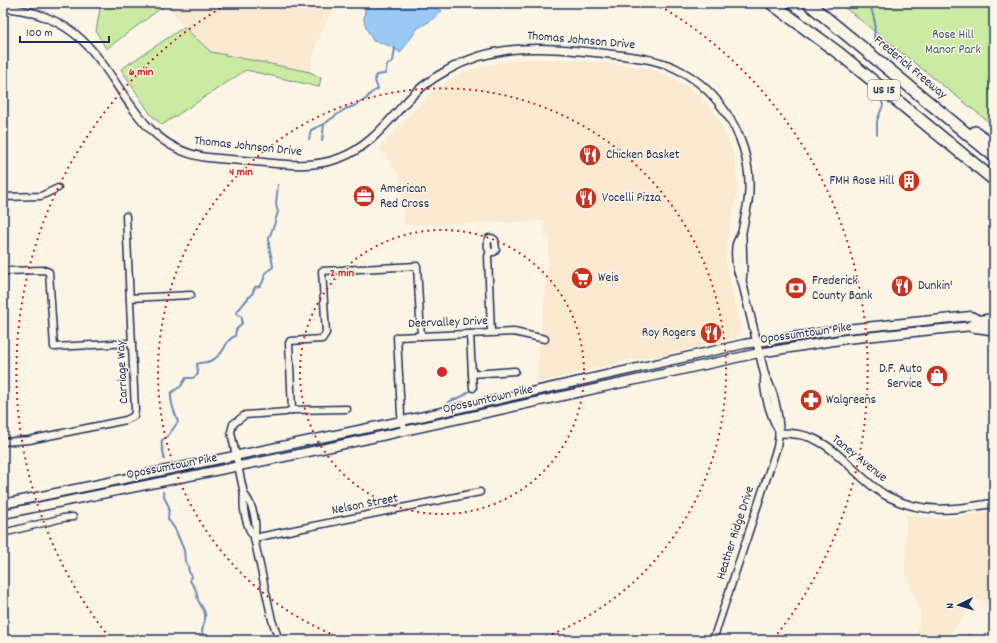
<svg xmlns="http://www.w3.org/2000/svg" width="997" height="643" viewBox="0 0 997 643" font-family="Dekko,sans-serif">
  <rect width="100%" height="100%" fill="#fcf5e5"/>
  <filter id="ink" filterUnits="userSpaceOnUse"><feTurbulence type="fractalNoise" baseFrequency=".025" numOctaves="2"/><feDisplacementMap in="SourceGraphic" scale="8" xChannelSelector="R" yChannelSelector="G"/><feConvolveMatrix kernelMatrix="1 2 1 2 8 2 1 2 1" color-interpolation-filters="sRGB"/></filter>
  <g filter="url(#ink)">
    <g fill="#f8e9d0">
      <polygon points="167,3 335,3 333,9 317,40 310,72 211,52 184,27"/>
      <polygon points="523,59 561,59 643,67 663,73 682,83 696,93 710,106 719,120 731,147 736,165 738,188 727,240 726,264 741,331 735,338 663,355 637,358 536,383 550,238 544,235 545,221 404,225 399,174 379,148 433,91 462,73 491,64"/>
      <polygon points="994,511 994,610 976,598 947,640 911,640 916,637 921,614 905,572 906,514 939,519"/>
    </g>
    <g fill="#cbeaa2" stroke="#738c80">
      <polygon points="101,3 168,3 106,49 96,31"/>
      <polygon points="839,3 994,3 994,126"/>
      <polygon points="184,27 211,52 310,72 321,78 319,87 246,70 162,125 151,115 121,69"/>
    </g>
    <path fill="#9ac9f5" stroke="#678bb9" d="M368,3H421L442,11L432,20L418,28L400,53C390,44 384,44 373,41C365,25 360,20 368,3Z"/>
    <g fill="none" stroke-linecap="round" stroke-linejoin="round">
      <g stroke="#678bb9" stroke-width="2">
        <polyline points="870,3 875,23 874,41"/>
        <polyline points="877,134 877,121 883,105 881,99"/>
        <path d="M309,139L311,130L324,124L345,109L354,106L366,99L371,93L378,89C377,84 373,81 376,75L385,74L387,65L393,61L395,48"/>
        <polyline points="322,141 324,124"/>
        <polyline points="448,402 463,396 471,390"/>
        <path d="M164,459C165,452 160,447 162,440L167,437L178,422C175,413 170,403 171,393L181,386L186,378C192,378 194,379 198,374L197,364C201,362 206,363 210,361C213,360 216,358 218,356C227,349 224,341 235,336L236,330L242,323V317L236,313L249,297L251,296L255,287L260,286C264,282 264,279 265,273L273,267L272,260L269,246V238L274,225L278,212L276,204L278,185"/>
        <path d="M163,492L165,499L169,507L168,519L175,529L184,550L185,561L188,566L189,572L192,576L190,578C189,583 193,584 195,588C197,592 197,596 198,600C200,605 204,608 205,614C207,624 197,629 206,640"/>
      </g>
      <g stroke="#1b2f5e" stroke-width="9">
        <g id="minor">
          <polyline points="3,197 41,196 58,188"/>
          <path d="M489,238H492L495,240L496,250L494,252H490C487,249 487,242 489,238Z"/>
          <polyline points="490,252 488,256 491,332"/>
          <polyline points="3,271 44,270 49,272 54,347 132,343"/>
          <polyline points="130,298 191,295"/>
          <polyline points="470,334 472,374 515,371"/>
          <polyline points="472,374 473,388"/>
          <polyline points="292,410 347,409"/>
          <polyline points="404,430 401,414 397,337 514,332 545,339"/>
          <polyline points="3,442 29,440 126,420 134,416 135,410 126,216"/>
          <path d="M244,494C253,504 258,525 254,538"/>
          <polyline points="3,533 63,518 73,517"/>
          <polyline points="254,538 480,492"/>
          <polyline points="969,639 971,640"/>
          <path d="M279,640L272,620L254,538C246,526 242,508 244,494L231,432L233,424L245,415L286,412L292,410L289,343L290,341L322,339L326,333L322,271L417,266L421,336"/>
          <polyline points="713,640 777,447 779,433"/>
        </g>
      </g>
      <g stroke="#1b2f5e" stroke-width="10">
        <g id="tertiary">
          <path d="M3,8C31,9 61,20 82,40C124,80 137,146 204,157C219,159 234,160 250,161C281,164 310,169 340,158C369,147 386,124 406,102C417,90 431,79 446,71C496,42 545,47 600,53C625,56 651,57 675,68C698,79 717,97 730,119C745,143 752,173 748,202C746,212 744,222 742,232C740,237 737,241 736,246C735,258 736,271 742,281L765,376C774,391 779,416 779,433"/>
          <polyline points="742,235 743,272 742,281"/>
          <path d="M765,376C762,389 771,415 777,427"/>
          <path d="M779,433C789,433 800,434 809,437C839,447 859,481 887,496C923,515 956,510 994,503"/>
        </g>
      </g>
      <g stroke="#1b2f5e" stroke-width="11">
        <g id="secondary">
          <polyline points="3,504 402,421 744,344 846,329 971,316 979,320"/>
          <polyline points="3,514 299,454 759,353 846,339 972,326 979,320 994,318"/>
        </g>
      </g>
      <g stroke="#1b2f5e" stroke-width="14">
        <g id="motorway">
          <polyline points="771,3 840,54 994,180"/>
          <polyline points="808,3 994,156"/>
          <polyline points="975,132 994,145"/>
          <polyline points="972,326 994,329"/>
        </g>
      </g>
      <use href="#minor" stroke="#fcf5e5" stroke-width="6"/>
      <use href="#tertiary" stroke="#fcf5e5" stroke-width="7"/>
      <use href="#secondary" stroke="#fcf5e5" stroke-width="8"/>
      <use href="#motorway" stroke="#fcf5e5" stroke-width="11"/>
    </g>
  </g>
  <g fill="none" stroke="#d62828" stroke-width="2" stroke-dasharray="2 4">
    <circle cx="442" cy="372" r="142"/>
    <path d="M347 640A284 284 0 1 1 537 640"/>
    <path d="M109 637A426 426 0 0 1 229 3M655 3A426 426 0 0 1 775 637"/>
  </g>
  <defs>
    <g id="restaurant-disc" transform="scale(1.15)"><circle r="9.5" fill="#c8321e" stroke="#fcf5e5"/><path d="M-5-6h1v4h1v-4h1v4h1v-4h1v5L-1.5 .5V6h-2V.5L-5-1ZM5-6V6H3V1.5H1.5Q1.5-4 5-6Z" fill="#fff"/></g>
    <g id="building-disc" transform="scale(1.15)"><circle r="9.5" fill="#c8321e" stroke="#fcf5e5"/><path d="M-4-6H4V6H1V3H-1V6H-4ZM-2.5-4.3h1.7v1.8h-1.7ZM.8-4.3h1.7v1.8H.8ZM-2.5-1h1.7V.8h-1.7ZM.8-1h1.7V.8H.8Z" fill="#fff"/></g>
    <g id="office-disc" transform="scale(1.15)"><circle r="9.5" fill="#c8321e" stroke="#fcf5e5"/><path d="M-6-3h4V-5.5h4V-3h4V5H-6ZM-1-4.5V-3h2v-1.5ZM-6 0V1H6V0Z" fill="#fff"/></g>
    <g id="supermarket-disc" transform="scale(1.15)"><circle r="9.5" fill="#c8321e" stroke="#fcf5e5"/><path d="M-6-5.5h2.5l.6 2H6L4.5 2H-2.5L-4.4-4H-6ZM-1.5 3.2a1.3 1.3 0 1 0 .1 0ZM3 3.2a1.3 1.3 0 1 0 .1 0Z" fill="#fff"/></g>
    <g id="bank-disc" transform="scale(1.15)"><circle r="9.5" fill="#c8321e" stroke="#fcf5e5"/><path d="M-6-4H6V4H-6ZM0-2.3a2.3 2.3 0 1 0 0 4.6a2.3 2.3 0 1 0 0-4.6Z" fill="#fff"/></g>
    <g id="shop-disc" transform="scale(1.15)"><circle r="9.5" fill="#c8321e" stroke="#fcf5e5"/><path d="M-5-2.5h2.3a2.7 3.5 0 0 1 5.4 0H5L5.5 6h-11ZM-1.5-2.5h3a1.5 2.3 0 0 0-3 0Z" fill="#fff"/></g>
    <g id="pharmacy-disc" transform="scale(1.15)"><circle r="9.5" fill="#c8321e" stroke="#fcf5e5"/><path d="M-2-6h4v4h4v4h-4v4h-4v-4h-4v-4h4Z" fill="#fff"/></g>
  </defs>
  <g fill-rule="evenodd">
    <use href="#restaurant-disc" x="590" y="155"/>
    <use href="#building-disc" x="909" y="181"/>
    <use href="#office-disc" x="364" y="196"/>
    <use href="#restaurant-disc" x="586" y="198"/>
    <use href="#supermarket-disc" x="582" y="278"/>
    <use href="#restaurant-disc" x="902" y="286"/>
    <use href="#bank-disc" x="796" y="288"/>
    <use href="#restaurant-disc" x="711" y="333"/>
    <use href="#shop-disc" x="937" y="376"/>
    <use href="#pharmacy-disc" x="811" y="400"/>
  </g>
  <g text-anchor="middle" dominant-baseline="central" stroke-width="3" stroke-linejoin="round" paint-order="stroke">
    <rect fill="#fcf5e5" stroke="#5e6a86" stroke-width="1" x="868" y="80" width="32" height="20" rx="3"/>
    <g font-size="12" font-weight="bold" fill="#1b2f5e">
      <text x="884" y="90">US 15</text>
    </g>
    <g font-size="13" fill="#3e546c" stroke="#fcf5e5">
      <text x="953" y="35">Rose Hill<tspan x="953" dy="15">Manor Park</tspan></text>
    </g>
    <g font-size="13" fill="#1b2f5e" stroke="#fcf5e5">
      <text transform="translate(581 41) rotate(5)">Thomas Johnson Drive</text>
      <text transform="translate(910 68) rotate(40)">Frederick Freeway</text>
      <text transform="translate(248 147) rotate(6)">Thomas Johnson Drive</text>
      <text transform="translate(448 323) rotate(-2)">Deervalley Drive</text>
      <text transform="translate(806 334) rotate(-8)">Opossumtown Pike</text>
      <text transform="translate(123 372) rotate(-93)">Carriage Way</text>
      <text transform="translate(488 400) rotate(-13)">Opossumtown Pike</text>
      <text transform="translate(859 459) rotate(39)">Taney Avenue</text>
      <text transform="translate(172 467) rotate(-11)">Opossumtown Pike</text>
      <text transform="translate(365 505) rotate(-11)">Nelson Street</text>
      <text transform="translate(736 533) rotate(-72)">Heather Ridge Drive</text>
    </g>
    <g font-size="13" fill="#1b2f5e" stroke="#fcf5e5" text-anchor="start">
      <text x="606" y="155">Chicken Basket</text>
      <text x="894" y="181" text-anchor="end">FMH Rose Hill</text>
      <text x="380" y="189">American<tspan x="380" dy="15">Red Cross</tspan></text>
      <text x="602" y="198">Vocelli Pizza</text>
      <text x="598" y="278">Weis</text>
      <text x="812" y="281">Frederick<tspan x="812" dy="15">County Bank</tspan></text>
      <text x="918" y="286">Dunkin'</text>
      <text x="696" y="333" text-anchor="end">Roy Rogers</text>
      <text x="922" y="369" text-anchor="end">D.F. Auto<tspan x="922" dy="15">Service</tspan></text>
      <text x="826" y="400">Walgreens</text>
    </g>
  </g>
  <circle cx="442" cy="372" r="6" fill="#d62828" stroke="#fcf5e5" stroke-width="2"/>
  <g font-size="12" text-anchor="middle" font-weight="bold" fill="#d62828" stroke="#fcf5e5" stroke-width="3" stroke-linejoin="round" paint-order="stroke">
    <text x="141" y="75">6 min</text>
    <text x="241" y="175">4 min</text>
    <text x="342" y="276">2 min</text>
  </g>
  <rect width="997" height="643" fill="none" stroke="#fcf5e5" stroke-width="16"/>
  <rect x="8" y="8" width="981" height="627" fill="none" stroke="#1b2f5e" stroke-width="1.5" filter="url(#ink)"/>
  <g transform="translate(959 605) rotate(265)" stroke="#fcf5e5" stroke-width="3" paint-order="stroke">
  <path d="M0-3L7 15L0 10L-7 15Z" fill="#1b2f5e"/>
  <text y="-6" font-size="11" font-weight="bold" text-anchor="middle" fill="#1b2f5e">N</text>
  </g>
  <path d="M20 36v6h89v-6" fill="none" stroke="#1b2f5e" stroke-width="2"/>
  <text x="26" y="36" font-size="12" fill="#1b2f5e" stroke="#fcf5e5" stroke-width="3" paint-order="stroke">100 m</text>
</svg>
